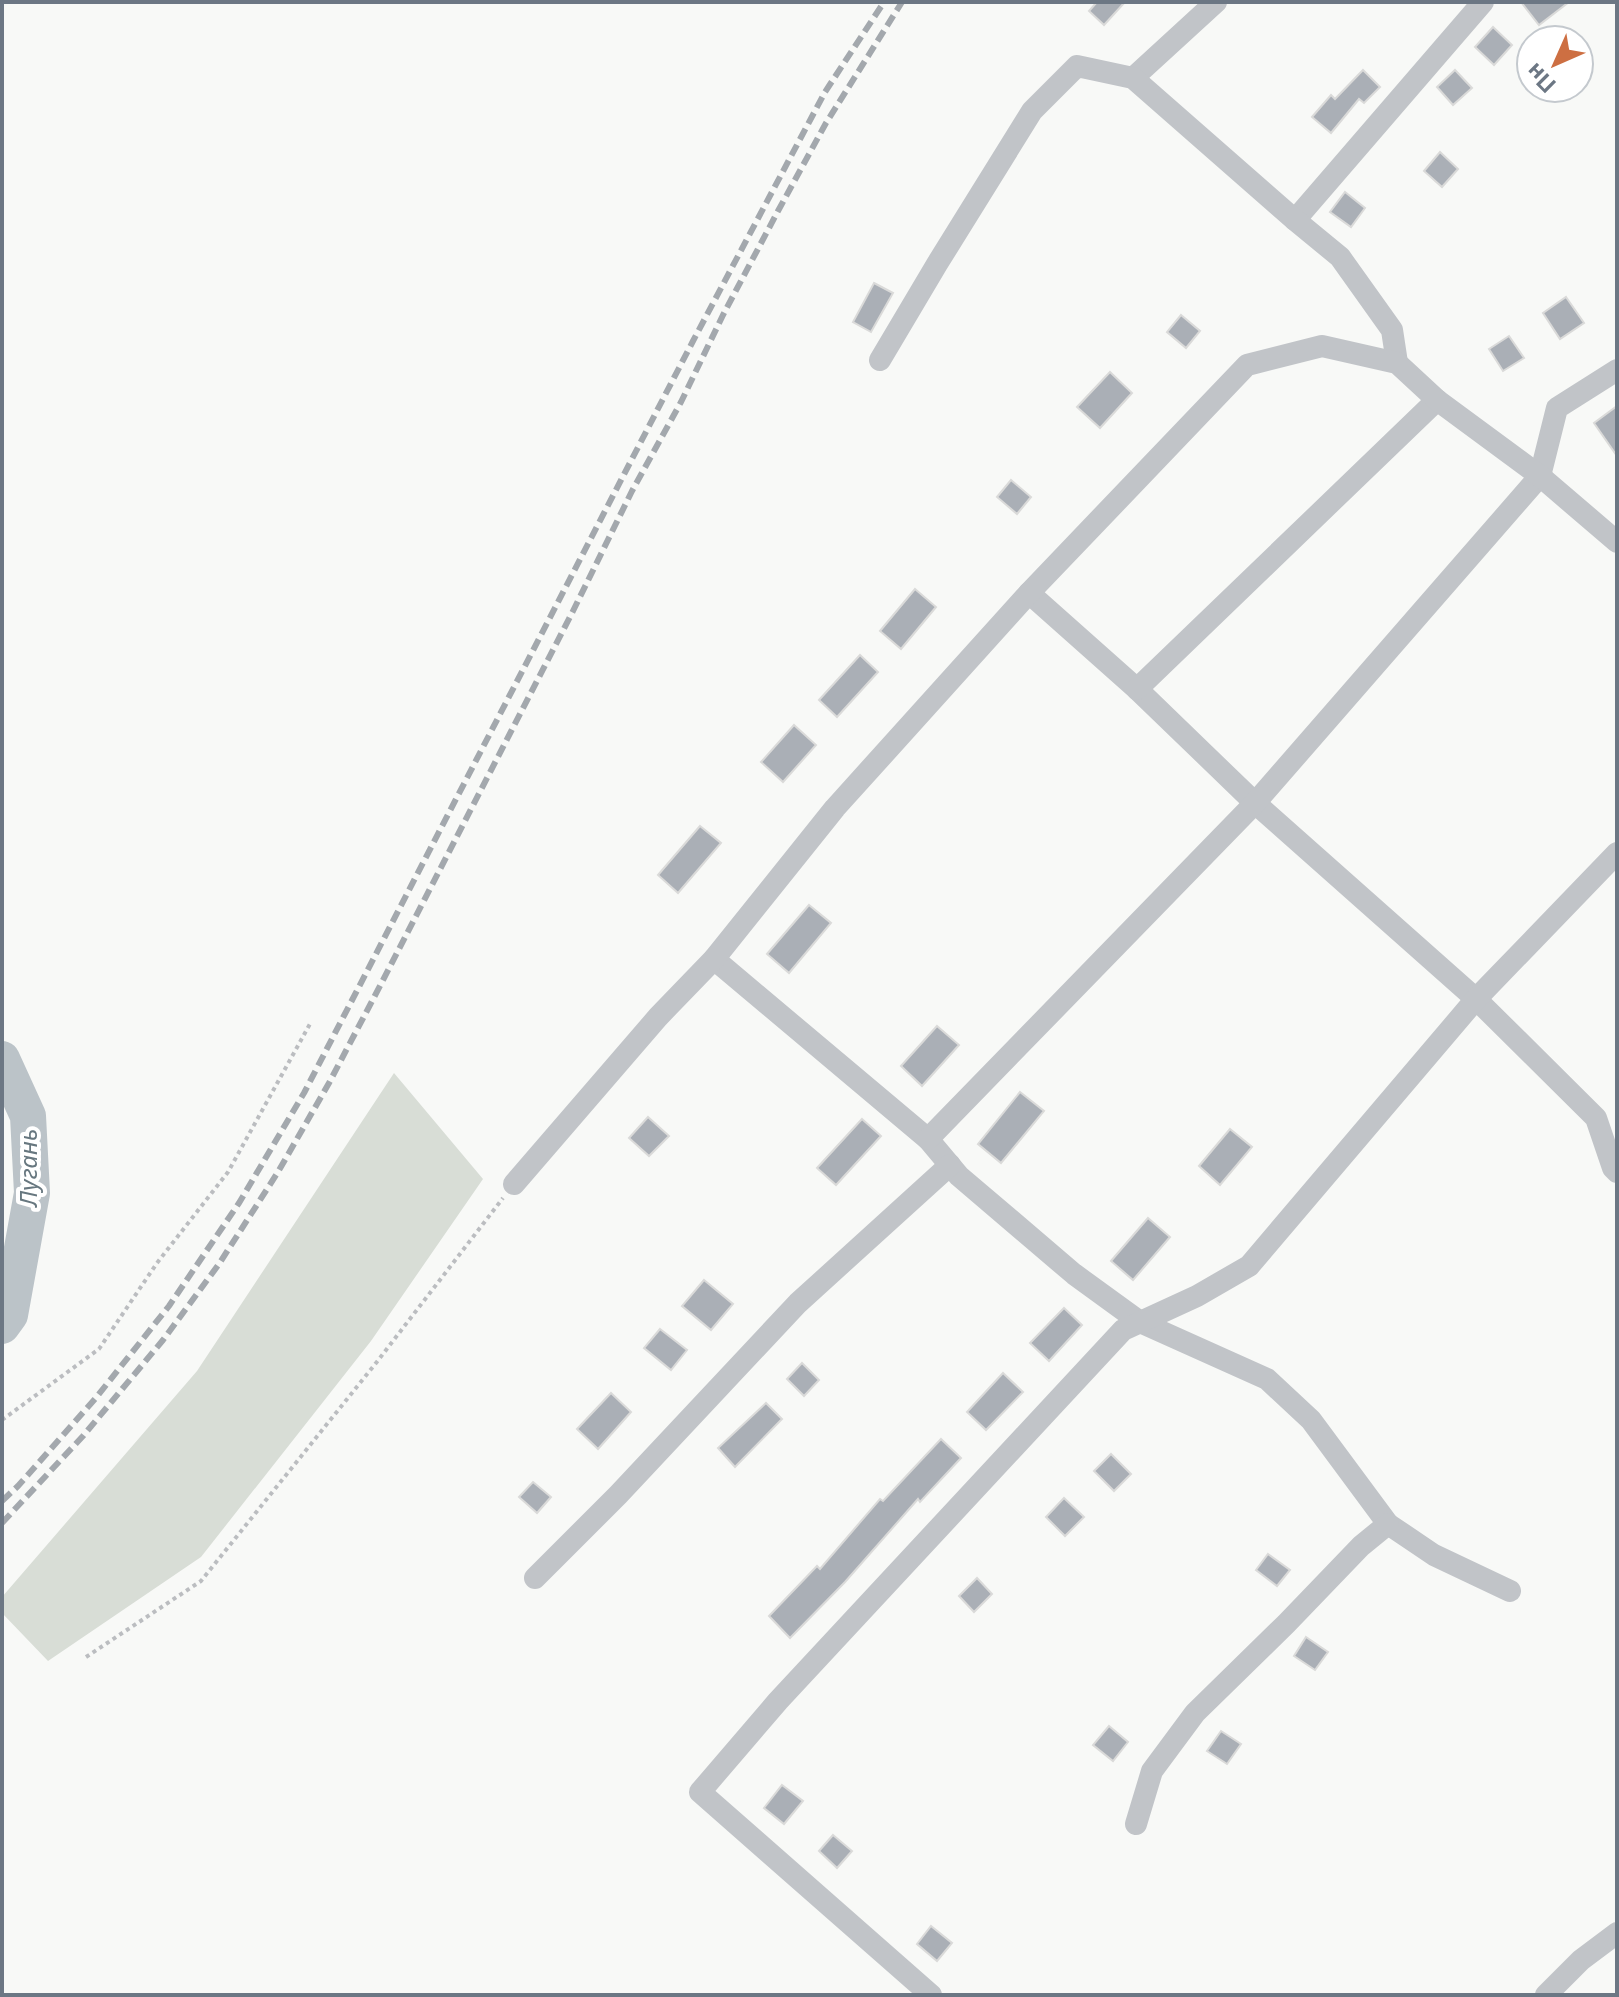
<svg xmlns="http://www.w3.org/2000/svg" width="1619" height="1997" viewBox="0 0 1619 1997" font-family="'Noto Sans',sans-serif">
  <rect width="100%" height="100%" fill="#f8f9f7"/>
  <polygon fill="#d8ddd6" points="394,1073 483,1179 371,1341 201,1557 48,1661 2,1613 2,1597 197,1371"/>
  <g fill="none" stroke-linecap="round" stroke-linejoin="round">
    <polyline stroke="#bbc3c8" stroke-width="36" points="2,1059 28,1116 32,1193 10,1315 2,1326"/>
  </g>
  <g fill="#aaafb6" stroke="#dadad9" stroke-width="2">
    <polygon points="1097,2 1125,2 1104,25 1089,11"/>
    <polygon points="1521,2 1569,2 1539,25"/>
    <polygon points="1493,27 1512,45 1494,65 1475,47"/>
    <polygon points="1363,70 1380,87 1364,103 1359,99 1331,133 1312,117 1331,95 1335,99"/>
    <polygon points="1455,70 1472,88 1453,105 1437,87"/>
    <polygon points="1440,152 1458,169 1442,187 1424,171"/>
    <polygon points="1345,192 1365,208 1351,227 1330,212"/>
    <polygon points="874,283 893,293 871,332 853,322"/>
    <polygon points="1566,297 1584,323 1560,339 1543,313"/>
    <polygon points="1181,315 1200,331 1186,348 1167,332"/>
    <polygon points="1509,336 1524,358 1503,371 1489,349"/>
    <polygon points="1110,372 1132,393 1100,428 1077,407"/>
    <polygon points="1617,406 1617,456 1594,423"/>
    <polygon points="1011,480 1031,497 1017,514 997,497"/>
    <polygon points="915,589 936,607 901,649 880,631"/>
    <polygon points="860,655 878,672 837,717 819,700"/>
    <polygon points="794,725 816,745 783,782 761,762"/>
    <polygon points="700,826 721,843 678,893 658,875"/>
    <polygon points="809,905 831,923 789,973 767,954"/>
    <polygon points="937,1026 959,1045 922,1086 901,1066"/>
    <polygon points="1020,1092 1044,1111 1001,1163 978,1144"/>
    <polygon points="648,1117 669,1136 649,1156 629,1138"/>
    <polygon points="862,1119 881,1136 836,1185 817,1168"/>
    <polygon points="1230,1129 1252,1147 1220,1185 1199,1166"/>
    <polygon points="1148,1218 1170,1237 1133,1280 1111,1261"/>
    <polygon points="704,1280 733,1304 711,1330 682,1306"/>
    <polygon points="1064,1308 1082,1325 1049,1361 1030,1343"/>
    <polygon points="660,1329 687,1350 671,1370 644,1348"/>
    <polygon points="802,1363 819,1380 804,1396 787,1379"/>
    <polygon points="1003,1373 1023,1392 986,1430 967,1412"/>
    <polygon points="611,1393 631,1412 598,1449 577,1429"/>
    <polygon points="766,1403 782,1419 735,1467 718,1448"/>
    <polygon points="941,1439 961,1458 920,1502 918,1499 845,1582 790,1638 769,1616 817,1566 820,1569 880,1499 883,1501"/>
    <polygon points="1111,1454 1131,1474 1114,1491 1094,1471"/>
    <polygon points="533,1482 551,1497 537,1513 519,1497"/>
    <polygon points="1064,1498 1084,1517 1065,1536 1046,1517"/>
    <polygon points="1268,1554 1290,1570 1277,1586 1256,1570"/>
    <polygon points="977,1578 992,1594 974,1612 959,1596"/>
    <polygon points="1306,1637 1328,1652 1315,1670 1294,1656"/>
    <polygon points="1109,1726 1128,1742 1113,1761 1093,1745"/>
    <polygon points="1221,1731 1241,1744 1227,1764 1207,1751"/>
    <polygon points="782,1785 803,1801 784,1824 764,1808"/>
    <polygon points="833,1835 852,1851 837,1868 819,1851"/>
    <polygon points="931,1926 952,1943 937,1961 917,1944"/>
  </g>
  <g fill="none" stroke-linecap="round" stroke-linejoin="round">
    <g stroke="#bbbdc0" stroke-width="4" stroke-dasharray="4 4" stroke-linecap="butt">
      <polyline points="2,1420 99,1349 157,1263 228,1172 311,1022"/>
      <polyline points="86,1657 201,1581 376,1363 503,1198"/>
    </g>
    <g stroke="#c1c4c8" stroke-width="22">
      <polyline points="1133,78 1216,2"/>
      <polyline points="1295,220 1483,2"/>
      <polyline points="880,360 937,264 1032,111 1077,66 1133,78 1295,220 1340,257 1392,330 1397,363"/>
      <polyline points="1029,593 1137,689 1255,803 1476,999 1596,1118 1613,1168 1617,1172"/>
      <polyline points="1137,689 1437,400"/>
      <polyline points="714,959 928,1139 959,1176 1074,1274 1140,1322 1267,1379 1311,1420 1388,1524 1434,1555 1510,1591"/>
      <polyline points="928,1139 1255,803 1540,476 1557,408 1617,370"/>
      <polyline points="514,1184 658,1017 714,959 835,808 1029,593 1247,365 1322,346 1397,363 1437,400 1540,476 1617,542"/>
      <polyline points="535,1578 618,1495 798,1303 950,1165"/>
      <polyline points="1136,1824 1152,1771 1195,1713 1286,1624 1361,1546 1388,1524"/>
      <polyline points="931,1995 700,1792 778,1701 1123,1330 1197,1296 1249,1266 1476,999 1617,853"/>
      <polyline points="1546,1995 1581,1960 1617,1933"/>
    </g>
    <g stroke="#a3a8ad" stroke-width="6" stroke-dasharray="12 6" stroke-linecap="butt">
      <polyline points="2,1501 18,1486 95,1399 169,1306 239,1203 304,1093 693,341 825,92 884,2"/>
      <polyline points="2,1523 83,1436 163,1340 219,1264 278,1172 329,1083 381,984 573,611 632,491 681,402 723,315 778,211 826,123 902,2"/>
    </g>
  </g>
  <g text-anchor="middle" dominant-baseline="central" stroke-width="8" stroke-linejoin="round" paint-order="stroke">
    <g font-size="24" font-style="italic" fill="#67777f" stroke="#fff">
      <text transform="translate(27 1168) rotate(-90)">Лугань</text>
    </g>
  </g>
  <rect width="1619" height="1997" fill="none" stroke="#6c7784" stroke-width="8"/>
  <g transform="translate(1555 64) rotate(225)"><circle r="38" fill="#ffffff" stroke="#c4c9ce" stroke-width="2"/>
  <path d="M0-6L14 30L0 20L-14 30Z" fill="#cd6f42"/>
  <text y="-12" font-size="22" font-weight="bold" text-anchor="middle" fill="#6c7784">Пн</text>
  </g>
</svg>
